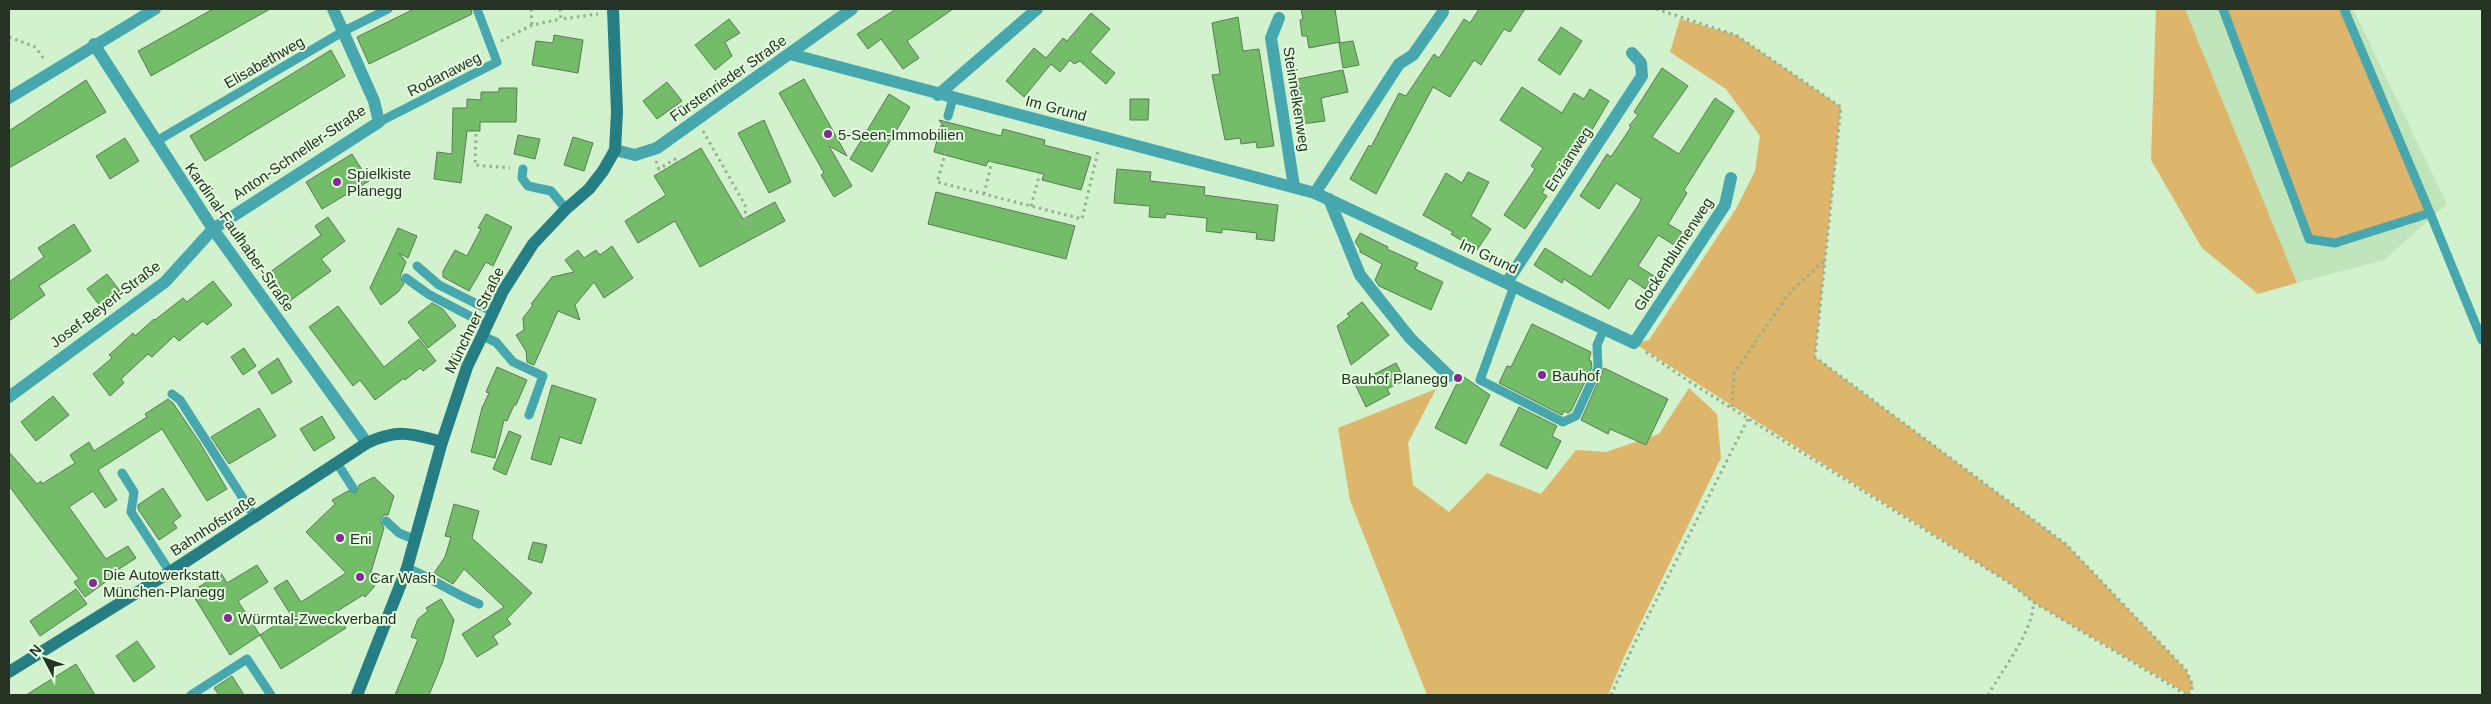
<svg xmlns="http://www.w3.org/2000/svg" width="2491" height="704" viewBox="0 0 2491 704" font-family="Arial,sans-serif">
  <rect width="100%" height="100%" fill="#d1f2cc"/>
  <polygon fill="#c0e5bb" points="2185,9 2353,9 2447,204 2384,260 2297,283"/>
  <g fill="#ddb56b">
    <polygon points="2156,9 2185,9 2297,283 2258,294 2202,248 2151,160"/>
    <polygon points="2223,9 2344,9 2430,213 2335,243 2309,239"/>
    <polygon points="1680,19 1736,35 1841,107 1815,357 2066,544 2186,670 2193,686 2189,695 2033,602 2011,584 1634,343 1649,340 1736,209 1755,171 1760,136 1726,89 1670,52"/>
    <polygon points="1689,388 1717,414 1721,458 1624,657 1608,695 1427,695 1350,500 1338,428 1436,389 1408,443 1413,485 1449,512 1487,473 1541,494 1576,450 1606,452 1659,434"/>
  </g>
  <g fill="#73bd69" stroke="#5c7957">
    <polygon points="213,9 270,9 151,76 138,51"/>
    <polygon points="414,9 471,9 472,14 369,64 357,37"/>
    <polygon points="896,9 953,9 907,41 919,58 903,69 881,39 868,49 857,34"/>
    <polygon points="1301,9 1335,9 1340,42 1309,48 1307,36 1302,36 1300,20 1303,19"/>
    <polygon points="1479,9 1525,9 1510,32 1504,29 1481,65 1474,60 1450,97 1433,87 1376,194 1350,179 1369,145 1371,147 1399,93 1406,96 1434,54 1439,58 1464,19 1470,23"/>
    <polygon points="1091,13 1110,29 1090,52 1115,73 1106,84 1080,61 1074,64 1070,60 1060,72 1051,64 1024,97 1006,81 1034,48 1046,58 1063,38 1067,41"/>
    <polygon points="1238,17 1243,51 1259,49 1274,146 1257,148 1256,142 1241,144 1240,138 1225,140 1212,75 1220,74 1212,23"/>
    <polygon points="729,19 740,33 725,42 732,56 715,70 695,45"/>
    <polygon points="1561,27 1582,41 1560,75 1538,60"/>
    <polygon points="554,35 583,40 578,73 532,65 536,41 553,43"/>
    <polygon points="1353,41 1359,65 1343,68 1339,43"/>
    <polygon points="331,50 345,76 205,161 190,136"/>
    <polygon points="1662,68 1688,86 1652,137 1679,154 1715,98 1734,111 1684,190 1687,193 1668,224 1682,232 1678,238 1674,245 1658,235 1638,266 1654,276 1645,289 1629,278 1609,309 1564,279 1562,283 1534,265 1545,248 1591,277 1639,204 1641,199 1616,183 1599,209 1580,196 1607,154 1611,157 1631,127 1629,126 1638,115 1634,112"/>
    <polygon points="1343,70 1348,92 1321,98 1325,121 1302,124 1299,105 1302,104 1298,79"/>
    <polygon points="804,79 847,156 829,146 852,186 834,197 821,175 824,173 779,93"/>
    <polygon points="86,80 106,112 9,168 9,131"/>
    <polygon points="667,82 682,101 657,119 643,101"/>
    <polygon points="1522,87 1562,113 1574,93 1584,99 1590,89 1609,101 1586,140 1579,135 1542,193 1547,196 1525,229 1504,215 1535,169 1531,166 1543,148 1500,120"/>
    <polygon points="499,88 517,88 516,122 480,122 480,131 467,131 461,183 434,179 437,152 452,154 453,108 467,108 467,99 481,100 481,92 499,92"/>
    <polygon points="889,94 910,107 872,172 850,159"/>
    <polygon points="1130,99 1149,99 1148,120 1130,120"/>
    <polygon points="764,120 791,182 769,193 738,133"/>
    <polygon points="939,120 1001,136 1003,129 1045,140 1044,145 1091,157 1081,190 1042,180 1044,174 988,161 986,166 934,152 941,125 944,127"/>
    <polygon points="518,135 540,139 535,159 514,154"/>
    <polygon points="573,137 593,143 584,171 564,165"/>
    <polygon points="125,138 139,161 110,179 96,156"/>
    <polygon points="701,148 743,219 775,202 785,221 700,267 675,221 638,243 625,221 666,195 654,176"/>
    <polygon points="352,154 369,181 322,209 306,182"/>
    <polygon points="1117,169 1151,172 1150,181 1205,187 1204,195 1278,205 1274,241 1256,239 1257,233 1222,229 1222,233 1206,231 1207,218 1166,214 1165,218 1149,217 1150,206 1114,203"/>
    <polygon points="1468,172 1489,182 1471,216 1491,229 1477,250 1451,234 1453,232 1423,215 1446,173 1462,183"/>
    <polygon points="936,192 1075,226 1066,259 928,224"/>
    <polygon points="486,214 512,227 493,266 486,262 469,291 443,277 443,271 455,250 467,256 481,229 478,228"/>
    <polygon points="328,217 345,241 321,259 331,271 287,303 266,275 321,235 315,226"/>
    <polygon points="74,224 91,251 39,286 45,295 9,321 9,282 44,257 38,248"/>
    <polygon points="398,228 417,236 408,258 399,253 406,262 400,277 404,284 398,292 381,305 370,288"/>
    <polygon points="1360,233 1388,247 1387,249 1418,263 1415,269 1443,282 1431,310 1379,286 1375,280 1382,264 1360,252 1360,249 1355,242"/>
    <polygon points="612,246 633,278 604,298 594,282 575,305 580,320 558,311 534,365 527,362 526,351 516,335 524,330 523,318 533,305 531,304 552,277 574,272 565,260 578,250 584,258 596,250 600,255"/>
    <polygon points="107,274 120,291 100,306 87,289"/>
    <polygon points="213,281 232,305 207,325 203,321 179,341 174,336 152,357 148,354 121,379 124,383 110,396 93,374 112,358 109,355 133,333 135,336 154,319 155,320 183,298 187,302"/>
    <polygon points="1362,302 1389,335 1351,365 1337,326 1350,316 1347,314"/>
    <polygon points="432,303 443,309 456,326 428,348 408,322"/>
    <polygon points="338,306 384,367 419,339 436,361 423,371 420,368 405,380 404,378 375,400 360,380 353,386 309,327"/>
    <polygon points="1532,324 1591,352 1589,360 1591,361 1592,367 1571,411 1568,413 1564,411 1562,415 1499,383 1507,366 1511,367"/>
    <polygon points="244,348 256,366 243,375 231,357"/>
    <polygon points="278,358 292,382 272,394 258,372"/>
    <polygon points="1396,363 1405,380 1387,389 1390,394 1366,407 1355,384"/>
    <polygon points="497,367 527,380 516,405 514,405 507,421 504,420 495,458 471,452 482,408 489,393 486,392"/>
    <polygon points="1604,368 1668,399 1646,445 1610,429 1608,434 1581,420"/>
    <polygon points="1461,375 1490,395 1466,444 1435,428"/>
    <polygon points="552,385 596,399 581,444 560,437 551,465 531,459"/>
    <polygon points="53,396 69,415 36,441 21,422"/>
    <polygon points="168,399 173,403 200,443 227,489 207,501 162,429 98,470 117,500 105,508 93,491 69,507 106,559 128,546 136,558 113,573 115,575 85,597 74,582 79,579 9,486 9,452 37,484 41,481 42,484 75,463 70,455 89,442 94,451 147,417 145,414"/>
    <polygon points="1519,407 1557,426 1552,436 1561,441 1547,469 1500,445"/>
    <polygon points="259,408 276,436 229,464 211,437"/>
    <polygon points="322,416 335,438 314,451 300,429"/>
    <polygon points="509,431 521,436 506,475 493,469"/>
    <polygon points="374,477 394,496 388,515 384,515 380,520 384,528 371,572 377,579 374,587 365,597 363,595 336,612 346,628 281,669 260,635 230,655 191,592 221,573 227,583 257,565 268,582 238,601 260,635 291,615 274,588 287,580 301,602 346,573 306,532 335,504 332,500 348,491 356,493 359,485"/>
    <polygon points="163,488 181,516 173,522 177,528 159,540 138,509 138,505"/>
    <polygon points="454,504 479,511 472,538 532,593 507,619 511,624 493,636 498,644 477,657 462,634 504,607 464,569 453,584 434,573 445,557 451,537 445,536"/>
    <polygon points="533,542 547,545 542,563 528,559"/>
    <polygon points="76,589 87,604 40,636 30,621"/>
    <polygon points="441,599 454,620 443,661 429,695 395,695 418,639 411,637 418,619 428,611 426,608"/>
    <polygon points="137,641 155,667 134,682 116,656"/>
    <polygon points="76,664 95,695 26,695"/>
    <polygon points="232,676 244,695 219,695 214,688"/>
  </g>
  <g fill="none" stroke-linecap="round" stroke-linejoin="round">
    <g stroke="#95af91" stroke-width="3" stroke-dasharray="2.5 4" stroke-linecap="butt">
      <polyline points="531,9 532,25"/>
      <polyline points="560,9 561,19 598,14"/>
      <polyline points="1656,9 1736,35 1841,107 1815,357 2066,544 2186,670 2193,686 2189,695"/>
      <polyline points="9,37 35,47 45,60"/>
      <polyline points="501,41 532,25 561,19"/>
      <polyline points="953,127 937,182 1082,219 1098,151"/>
      <polyline points="703,131 745,205 746,228"/>
      <polyline points="476,134 475,165 510,168"/>
      <polyline points="656,161 659,169 677,158 678,162"/>
      <polyline points="984,194 992,161"/>
      <polyline points="1031,206 1040,173"/>
      <polyline points="1646,352 1690,382 2011,584 2033,602 2187,695"/>
      <polyline points="1732,407 1734,373 1790,292 1825,260"/>
      <polyline points="1611,695 1637,638 1749,417"/>
      <path d="M1988,695C2001,672 2035,628 2033,603"/>
    </g>
    <g stroke="#47a7ae" stroke-width="9">
      <polyline points="2223,9 2309,239 2335,243 2430,213 2344,9"/>
      <polyline points="948,116 953,98"/>
      <polyline points="379,122 497,62 477,9"/>
      <polyline points="155,142 344,31 388,9"/>
      <polyline points="523,169 522,178 528,186 551,191 566,209"/>
      <polyline points="2430,213 2482,340"/>
      <polyline points="417,266 439,285 493,312"/>
      <polyline points="406,278 428,294 487,325"/>
      <polyline points="1514,286 1480,380 1563,422 1576,416 1598,368 1597,345 1604,329"/>
      <polyline points="482,336 496,342 513,362 543,376 529,415"/>
      <polyline points="172,394 180,400 255,517"/>
      <polyline points="337,463 353,488"/>
      <polyline points="122,473 134,492 131,512 170,572"/>
      <polyline points="386,521 399,533 416,540"/>
      <path d="M407,568C432,578 454,594 479,604"/>
      <polyline points="191,695 247,659 271,695"/>
    </g>
    <g stroke="#47a7ae" stroke-width="12">
      <polyline points="1279,18 1271,38 1294,187"/>
      <polyline points="94,44 213,229 367,443"/>
      <polyline points="790,54 1315,193 1634,343 1725,205 1731,178"/>
      <polyline points="938,95 1037,9"/>
      <polyline points="9,98 155,9"/>
      <polyline points="615,150 635,155 657,148 852,9"/>
      <polyline points="1315,193 1399,64 1413,55 1443,12"/>
      <polyline points="1329,199 1360,275 1410,338 1449,376"/>
      <polyline points="1507,282 1642,76 1641,63 1632,53"/>
      <polyline points="9,397 165,282 213,229 379,122 374,101 333,9"/>
    </g>
    <g stroke="#257e84" stroke-width="12">
      <path d="M9,672L170,572L367,443C397,429 411,433 442,442"/>
      <polyline points="357,695 407,568 442,442 467,367 482,336 503,291 533,244 566,209 589,189 603,171 615,150 617,112 613,9"/>
    </g>
  </g>
  <g fill="#852994" stroke="#e3fddf" stroke-width="2">
    <circle cx="828" cy="134" r="5"/>
    <circle cx="337" cy="182" r="5"/>
    <circle cx="1542" cy="375" r="5"/>
    <circle cx="1458" cy="378" r="5"/>
    <circle cx="340" cy="538" r="5"/>
    <circle cx="360" cy="577" r="5"/>
    <circle cx="93" cy="583" r="5"/>
    <circle cx="228" cy="618" r="5"/>
  </g>
  <g text-anchor="middle" dominant-baseline="central" stroke-width="4" stroke-linejoin="round" paint-order="stroke">
    <g font-size="15" fill="#263224" stroke="#e3fddf">
      <text transform="translate(264 62) rotate(-30)">Elisabethweg</text>
      <text transform="translate(444 74) rotate(-27)">Rodanaweg</text>
      <text transform="translate(728 78) rotate(-35)">Fürstenrieder Straße</text>
      <text transform="translate(1297 99) rotate(81)">Steinnelkenweg</text>
      <text transform="translate(1056 108) rotate(15)">Im Grund</text>
      <text transform="translate(299 152) rotate(-34)">Anton-Schneller-Straße</text>
      <text transform="translate(1568 159) rotate(-57)">Enzianweg</text>
      <text transform="translate(240 237) rotate(55)">Kardinal-Faulhaber-Straße</text>
      <text transform="translate(1673 254) rotate(-57)">Glockenblumenweg</text>
      <text transform="translate(1489 256) rotate(25)">Im Grund</text>
      <text transform="translate(105 304) rotate(-37)">Josef-Beyerl-Straße</text>
      <text transform="translate(474 320) rotate(-64)">Münchner Straße</text>
      <text transform="translate(213 525) rotate(-33)">Bahnhofstraße</text>
    </g>
    <g font-size="15" fill="#263224" stroke="#e3fddf" text-anchor="start">
      <text x="838" y="134">5-Seen-Immobilien</text>
      <text x="347" y="173">Spielkiste<tspan x="347" dy="17">Planegg</tspan></text>
      <text x="1552" y="375">Bauhof</text>
      <text x="1448" y="378" text-anchor="end">Bauhof Planegg</text>
      <text x="350" y="538">Eni</text>
      <text x="103" y="574">Die Autowerkstatt<tspan x="103" dy="17">München-Planegg</tspan></text>
      <text x="370" y="577">Car Wash</text>
      <text x="238" y="618">Würmtal-Zweckverband</text>
    </g>
  </g>
  <rect width="2491" height="704" fill="none" stroke="#263224" stroke-width="20"/>
  <g transform="translate(45 659) rotate(311)" stroke="#e3fddf" stroke-width="4" paint-order="stroke">
  <path d="M0-4L9 19L0 12L-9 19Z" fill="#263224"/>
  <text y="-8" font-size="14" font-weight="bold" text-anchor="middle" fill="#263224">N</text>
  </g>
</svg>
